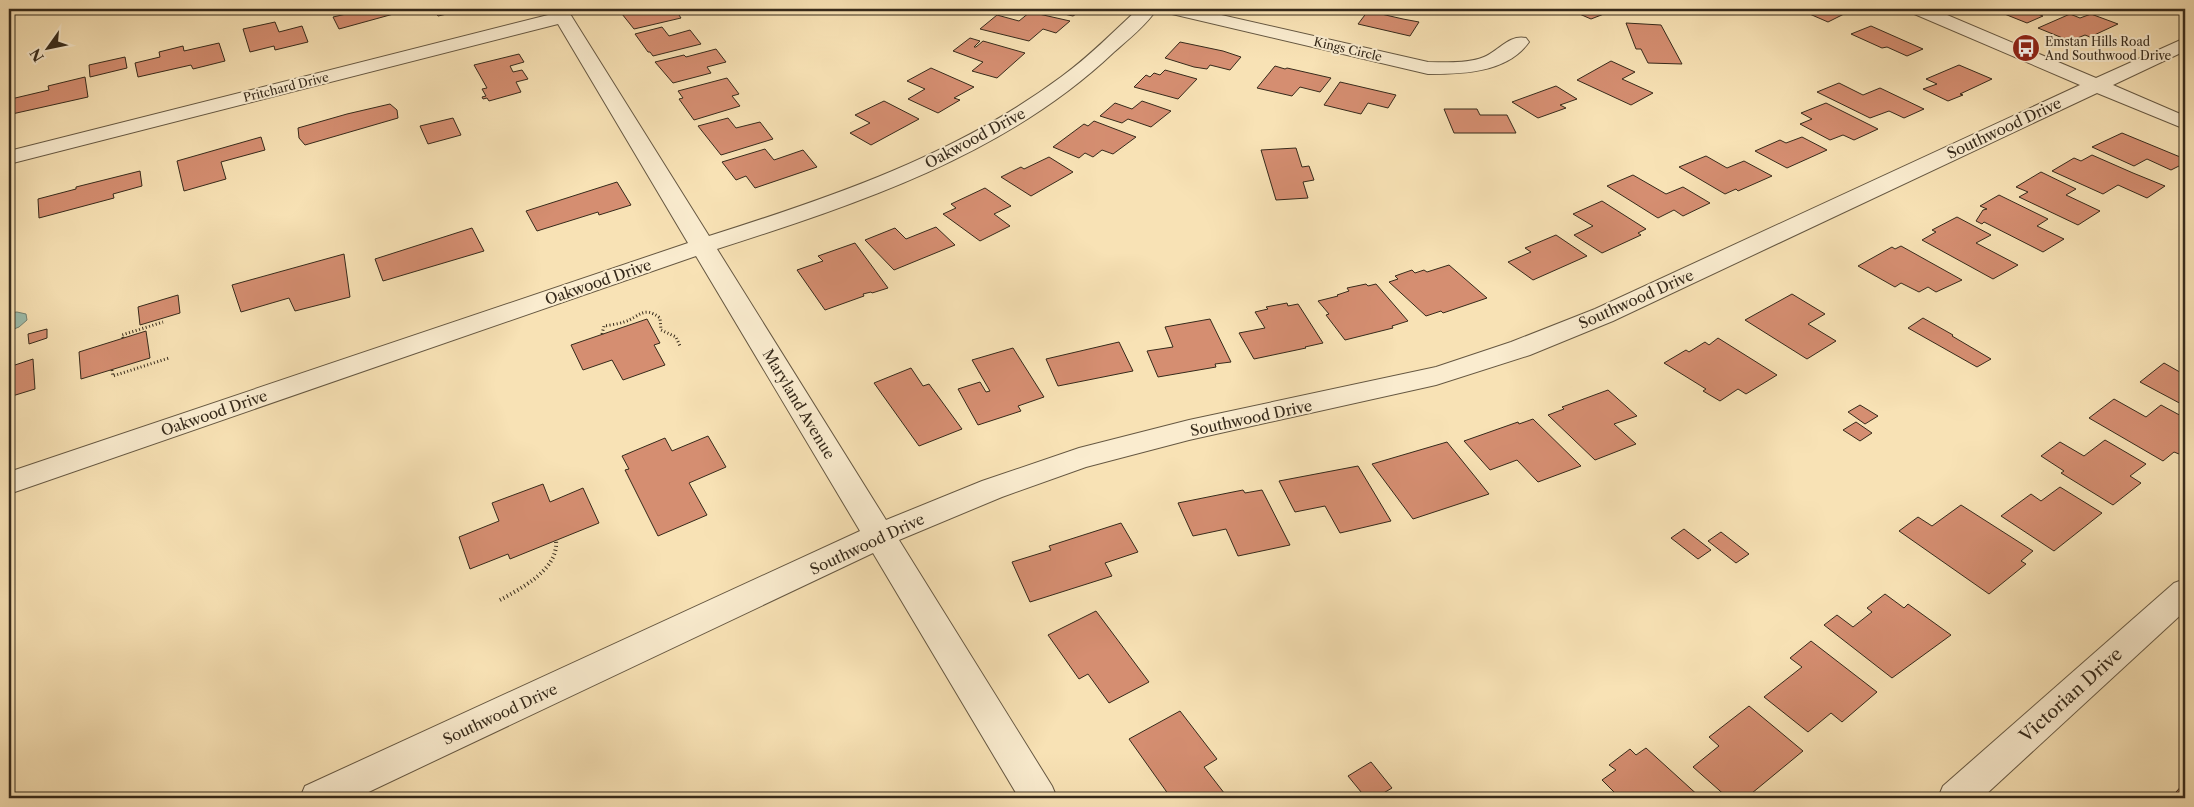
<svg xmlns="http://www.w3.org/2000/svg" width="2194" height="807" viewBox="0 0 2194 807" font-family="'Libre Caslon Text',serif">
  <rect width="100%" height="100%" fill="#f8e2b5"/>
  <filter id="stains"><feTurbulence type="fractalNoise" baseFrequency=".004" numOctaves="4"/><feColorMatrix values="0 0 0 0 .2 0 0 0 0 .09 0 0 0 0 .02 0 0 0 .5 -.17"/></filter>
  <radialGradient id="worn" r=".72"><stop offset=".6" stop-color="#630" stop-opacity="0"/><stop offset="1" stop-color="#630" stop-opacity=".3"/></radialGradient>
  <polygon fill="#9dbead" stroke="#748373" points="17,312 26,314 27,320 19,327 9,331 9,313"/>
  <g fill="#d58e71" stroke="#362a1b">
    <polygon points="368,9 407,9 408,10 339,29 333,17"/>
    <polygon points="433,9 469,9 438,16"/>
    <polygon points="618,9 675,9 681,18 634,29"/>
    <polygon points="1042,9 1084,9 1073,16"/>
    <polygon points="1568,9 1602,9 1609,12 1591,19"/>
    <polygon points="1789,9 1830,9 1844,14 1828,22 1805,12 1801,14"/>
    <polygon points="1992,9 2024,9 2043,16 2027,23"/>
    <polygon points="1368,11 1403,19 1419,22 1410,36 1358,24"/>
    <polygon points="1030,12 1070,21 1056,33 1043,29 1029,41 980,29 997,15 1019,21"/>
    <polygon points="2070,14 2080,18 2091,14 2118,24 2090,37 2085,35 2070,41 2038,28"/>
    <polygon points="275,22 279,32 302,26 308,42 275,50 274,46 250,52 243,29"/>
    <polygon points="1626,23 1661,25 1682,64 1648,63 1641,49 1636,49"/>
    <polygon points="1871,26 1923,49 1907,56 1887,47 1882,48 1851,34"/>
    <polygon points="662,27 669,36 690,30 701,44 653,56 650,52 648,52 635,34"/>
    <polygon points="970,38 980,41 974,47 976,47 983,41 1025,53 997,78 972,71 983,62 953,51"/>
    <polygon points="1180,42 1223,51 1241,57 1230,70 1210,65 1207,69 1194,67 1165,58"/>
    <polygon points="219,43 225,61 193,69 191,65 138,77 135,63 160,57 159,52 183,46 184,51"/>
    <polygon points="716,49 726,62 707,67 711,73 673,83 655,62 684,55 686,57"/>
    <polygon points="519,54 524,62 510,66 513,72 522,70 528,79 516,82 521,92 489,101 487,98 483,99 482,97 486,96 482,89 487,88 474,65"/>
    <polygon points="125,57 127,68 90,77 89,65"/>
    <polygon points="1611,61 1635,72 1622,79 1653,93 1631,105 1577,80"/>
    <polygon points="1959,65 1992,79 1960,94 1963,95 1948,101 1923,89 1937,84 1926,79"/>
    <polygon points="1275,66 1285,69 1287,68 1331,78 1320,92 1300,87 1292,96 1257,88"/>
    <polygon points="931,68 974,87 954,98 960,100 938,113 908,99 925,89 907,81"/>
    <polygon points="1165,70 1197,79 1178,99 1134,87 1146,75 1150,77 1154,73 1160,75"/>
    <polygon points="85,77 88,97 12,114 11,99 49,90 48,86"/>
    <polygon points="727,78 739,94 732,96 740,106 694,120 679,99 683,98 678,91"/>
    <polygon points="1340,82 1396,95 1388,108 1368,103 1361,114 1324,105"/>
    <polygon points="1839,83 1863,95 1880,88 1924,109 1904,118 1889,111 1870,118 1817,92"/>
    <polygon points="1556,86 1577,99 1560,105 1566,108 1538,118 1512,102"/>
    <polygon points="884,101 919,119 871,145 850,133 870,123 855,115"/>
    <polygon points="1142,101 1171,111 1151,127 1128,119 1122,123 1100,116 1115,103 1132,109"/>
    <polygon points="1826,103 1878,129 1854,140 1843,135 1830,140 1800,124 1812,119 1801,113"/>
    <polygon points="390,104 397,110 398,118 305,145 299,138 298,128 347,114"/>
    <polygon points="1444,109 1477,109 1480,115 1507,115 1516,133 1454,133"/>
    <polygon points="453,118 461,135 428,144 420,126"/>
    <polygon points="728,118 736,128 760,122 773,139 721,155 698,126"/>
    <polygon points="1094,121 1136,137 1113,154 1102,150 1093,157 1085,153 1079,158 1053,147 1084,124 1088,126"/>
    <polygon points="2122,133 2185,159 2185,163 2171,170 2147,159 2134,166 2092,147"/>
    <polygon points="261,137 265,150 221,162 226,179 184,191 177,161"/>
    <polygon points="1802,137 1827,150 1787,168 1755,151 1780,140 1786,143"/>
    <polygon points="1296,148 1302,167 1309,166 1314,180 1303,182 1308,198 1276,200 1261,150"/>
    <polygon points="765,149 774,160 803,150 817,167 755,188 746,176 736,180 722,162"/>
    <polygon points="2092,155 2133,173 2165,186 2147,198 2118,185 2103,194 2052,171 2074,158 2081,161"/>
    <polygon points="1706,156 1727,168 1744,161 1772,176 1738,191 1736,189 1725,194 1679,167"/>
    <polygon points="1049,157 1073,172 1031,196 1001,177 1021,167 1024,169"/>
    <polygon points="140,171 142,186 113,194 114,198 39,218 38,199 76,189 76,187"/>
    <polygon points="2041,172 2076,189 2066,195 2100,211 2078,225 2019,197 2028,192 2016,187"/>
    <polygon points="1633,175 1666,194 1683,187 1710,203 1683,216 1674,210 1658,218 1607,186"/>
    <polygon points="617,182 631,205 599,215 598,212 537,231 526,211"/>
    <polygon points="985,188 1011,206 994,214 1010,226 980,241 943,214 956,208 951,204"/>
    <polygon points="1999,195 2048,219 2037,226 2064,239 2043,252 1984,222 1982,224 1976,221 1983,210 1987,209 1980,206"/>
    <polygon points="1602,201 1646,229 1638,233 1641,235 1602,253 1574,235 1593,226 1573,214"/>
    <polygon points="1957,217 1991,235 1976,243 2018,265 1993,279 1922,240 1936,232 1932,230"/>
    <polygon points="936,227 955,245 894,270 865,240 895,228 906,239"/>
    <polygon points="472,228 484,251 383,281 375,259"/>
    <polygon points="1556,235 1587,256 1533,280 1508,262 1531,252 1525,248"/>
    <polygon points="855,243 888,288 872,293 871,292 863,294 864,296 825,310 797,270 823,261 818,256"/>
    <polygon points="1901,246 1962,280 1936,292 1928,287 1919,292 1901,283 1895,287 1858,266 1892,247 1895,249"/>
    <polygon points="344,254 350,297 295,311 289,298 241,312 232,285"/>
    <polygon points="1449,265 1487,298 1443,313 1441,311 1426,316 1389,282 1398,279 1395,276 1412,270 1415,273 1424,270 1427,272"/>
    <polygon points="1366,284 1368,286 1376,284 1408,321 1392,326 1393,328 1345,340 1326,315 1329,314 1318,301 1338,296 1337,295 1349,291 1347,288"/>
    <polygon points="1792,294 1825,314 1808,324 1836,341 1807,359 1745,320"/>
    <polygon points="178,295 180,313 140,325 138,307"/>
    <polygon points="1287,303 1288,306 1298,304 1323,343 1305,347 1306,348 1254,359 1239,333 1265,328 1255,312 1268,309 1266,307"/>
    <polygon points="1923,318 1953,335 1952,336 1991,359 1977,367 1908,328"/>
    <polygon points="647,319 660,343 654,345 665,365 623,380 612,360 583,370 571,345"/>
    <polygon points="1210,319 1231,362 1215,364 1216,367 1158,377 1147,351 1173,347 1165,327"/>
    <polygon points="47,329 47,338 29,344 28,334"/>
    <polygon points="146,331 150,358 81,379 79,352"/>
    <polygon points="1718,338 1777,375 1746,394 1738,389 1720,401 1703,391 1706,389 1664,363 1686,350 1689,352 1705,342 1709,345"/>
    <polygon points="1119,342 1133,371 1058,386 1046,359"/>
    <polygon points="1013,348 1044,397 1018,406 1021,411 978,425 958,389 980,382 986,392 990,391 972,360"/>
    <polygon points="33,359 35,389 9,397 9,367"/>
    <polygon points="2164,363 2185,375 2185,406 2140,382"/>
    <polygon points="911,368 923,386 929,384 962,429 919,446 874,383"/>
    <polygon points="1608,390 1637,416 1614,424 1636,444 1595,460 1548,415 1564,409 1562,407"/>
    <polygon points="2114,399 2146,417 2161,405 2185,418 2185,449 2179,454 2174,452 2163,461 2089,418"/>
    <polygon points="1860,405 1878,416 1865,424 1848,412"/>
    <polygon points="1533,419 1581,466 1538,482 1517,460 1490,470 1464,441 1518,422 1519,424"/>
    <polygon points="1856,422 1872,433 1860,441 1843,430"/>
    <polygon points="708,436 726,467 689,483 707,515 658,536 625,470 629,469 622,456 665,438 672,451"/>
    <polygon points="2105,440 2146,464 2130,476 2141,483 2113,505 2061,473 2064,471 2041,456 2060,442 2084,456"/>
    <polygon points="1447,442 1489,494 1413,519 1372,464"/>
    <polygon points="1358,466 1391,521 1340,533 1325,506 1295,512 1279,481"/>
    <polygon points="543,484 550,502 583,488 599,523 510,559 508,554 470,569 459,537 499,521 492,503"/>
    <polygon points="2060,487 2102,513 2054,551 2001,516 2031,494 2041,501"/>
    <polygon points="1243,490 1245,493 1262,490 1290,545 1238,556 1226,529 1193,536 1178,503"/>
    <polygon points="1961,505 2033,551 2021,561 2026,564 1989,594 1899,531 1918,517 1932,526"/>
    <polygon points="1121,523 1138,552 1105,563 1112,576 1030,602 1012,562 1051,550 1049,546"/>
    <polygon points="1684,529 1711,550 1698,559 1671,538"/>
    <polygon points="1721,532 1749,554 1736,563 1708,541"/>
    <polygon points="1885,594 1904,608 1908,604 1951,635 1892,678 1824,625 1837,615 1853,627 1872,612 1867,608"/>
    <polygon points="1096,611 1149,682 1109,703 1088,674 1079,679 1048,635"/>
    <polygon points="1811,641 1877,692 1842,722 1831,713 1808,732 1764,697 1802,667 1790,658"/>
    <polygon points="1749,706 1803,751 1746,798 1728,798 1693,767 1719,746 1709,737"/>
    <polygon points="1180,711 1217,759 1204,767 1228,798 1171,798 1129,739"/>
    <polygon points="1646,748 1701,798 1620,798 1602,780 1616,770 1609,765 1630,749 1636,755"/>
    <polygon points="1371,762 1392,788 1375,798 1366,798 1348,776"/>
    <polygon points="2185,782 2185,798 2176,792"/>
  </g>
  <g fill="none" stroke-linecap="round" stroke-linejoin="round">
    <g stroke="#665842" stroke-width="2">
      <g id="minor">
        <path d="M549,9H567L709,236C832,197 956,155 1061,77C1089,57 1113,32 1138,9H1157C1146,25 1129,39 1114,52C1006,155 857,204 717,249L886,520L982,481L1079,448L1189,420L1436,367L1511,342L1595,309L2080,85L1912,13L1909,9H1933L2096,78L2185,38V51L2113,85L2185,116V129L2097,93L1613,321L1530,355L1436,385L1189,440L1086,467L1002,497L899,540L1052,786L1057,798H1019L873,553L356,798H300L305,786L860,531L696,256L9,494V472L688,243L558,24L9,164V151L552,14Z"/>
        <path d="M1163,9H1195L1428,62C1446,62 1467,64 1484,57C1498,51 1510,34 1526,38L1529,42C1507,73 1462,74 1428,74L1172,14L1166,13Z"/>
        <polygon points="2185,579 2185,611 1982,798 1938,798 1943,786 2174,583"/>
      </g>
    </g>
    <g stroke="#362a1b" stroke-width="3" stroke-dasharray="1 2.5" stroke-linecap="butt">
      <path d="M602,334L604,326C610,325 618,324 624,322C640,317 643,305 660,318L661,330L676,337L680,346"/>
      <polyline points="123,338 122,335 163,322"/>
      <polyline points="112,370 113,376 169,358"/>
    </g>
    <path stroke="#362a1b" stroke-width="4" stroke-dasharray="1 3" stroke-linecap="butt" d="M500,600C522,588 559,569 556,540"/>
    <use href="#minor" fill="#faeccf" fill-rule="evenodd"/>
  </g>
  <defs>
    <g id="bus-disc" transform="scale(1.4375)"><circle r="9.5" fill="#8f2418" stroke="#faeccf"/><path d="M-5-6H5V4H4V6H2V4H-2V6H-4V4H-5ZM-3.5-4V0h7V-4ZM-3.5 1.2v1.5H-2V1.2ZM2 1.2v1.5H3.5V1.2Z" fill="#fff"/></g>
  </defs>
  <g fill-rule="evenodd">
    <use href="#bus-disc" x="2026" y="48"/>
  </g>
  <g text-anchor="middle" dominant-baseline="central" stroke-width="4" stroke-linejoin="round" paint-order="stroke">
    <g font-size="12" fill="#362a1b" stroke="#faeccf" text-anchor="start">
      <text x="2045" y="41">Emstan Hills Road<tspan x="2045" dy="14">And Southwood Drive</tspan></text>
    </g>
    <g font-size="12" fill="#362a1b" stroke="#faeccf">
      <text transform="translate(1348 49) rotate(13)">Kings Circle</text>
      <text transform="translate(286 87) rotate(-14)">Pritchard Drive</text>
    </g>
    <g font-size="15" fill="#362a1b" stroke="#faeccf">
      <text transform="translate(2004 128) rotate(-25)">Southwood Drive</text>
      <text transform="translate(975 138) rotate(-28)">Oakwood Drive</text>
      <text transform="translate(598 282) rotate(-19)">Oakwood Drive</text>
      <text transform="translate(1636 299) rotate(-24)">Southwood Drive</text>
      <text transform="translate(799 404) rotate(59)">Maryland Avenue</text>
      <text transform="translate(214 413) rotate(-19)">Oakwood Drive</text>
      <text transform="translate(1251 418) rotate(-12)">Southwood Drive</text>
      <text transform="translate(867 544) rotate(-25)">Southwood Drive</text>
      <text transform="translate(500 714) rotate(-25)">Southwood Drive</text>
    </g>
    <g font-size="18" fill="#362a1b" stroke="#faeccf">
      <text transform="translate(2071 695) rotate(-42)">Victorian Drive</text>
    </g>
  </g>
  <rect width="2194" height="807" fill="none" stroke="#f8e2b5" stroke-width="30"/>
  <rect x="10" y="10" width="2174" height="787" fill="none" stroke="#362a1b" stroke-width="2.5"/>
  <rect x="15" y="15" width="2164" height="777" fill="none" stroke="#362a1b"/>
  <g transform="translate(48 48) rotate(237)" stroke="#faeccf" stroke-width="4" paint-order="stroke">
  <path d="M0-4L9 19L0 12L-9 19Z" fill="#362a1b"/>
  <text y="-8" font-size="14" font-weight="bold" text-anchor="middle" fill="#362a1b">N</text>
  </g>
  <rect width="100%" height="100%" filter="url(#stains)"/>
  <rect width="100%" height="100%" fill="url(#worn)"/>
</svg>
